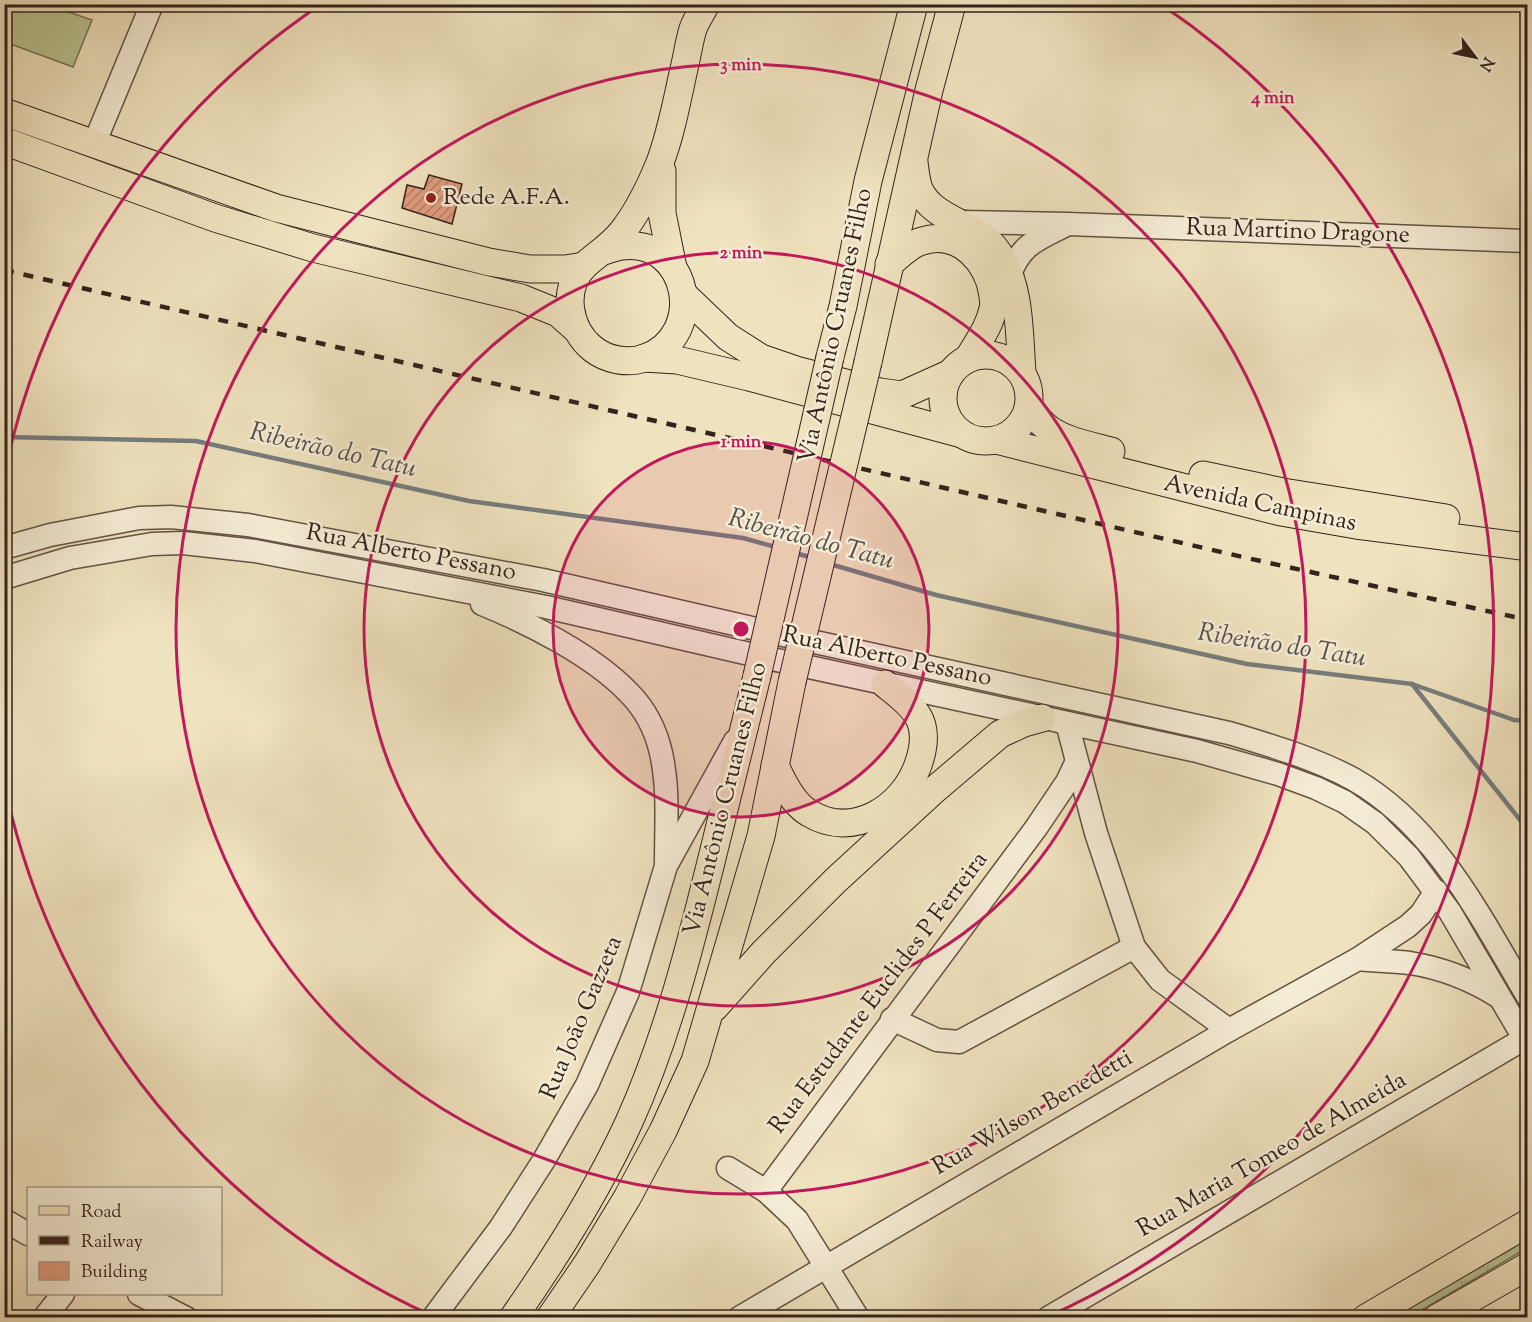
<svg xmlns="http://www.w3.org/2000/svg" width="1532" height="1322" viewBox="0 0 1532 1322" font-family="'Sorts Mill Goudy',serif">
  <defs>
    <pattern id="grass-tufts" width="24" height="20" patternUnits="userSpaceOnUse" patternTransform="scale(1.5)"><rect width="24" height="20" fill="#b9c392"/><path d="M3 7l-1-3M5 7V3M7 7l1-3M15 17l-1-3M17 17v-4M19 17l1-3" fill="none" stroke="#a0a77d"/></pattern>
    <pattern id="building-hatch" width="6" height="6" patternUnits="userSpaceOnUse" patternTransform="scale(1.5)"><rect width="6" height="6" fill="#e19c7d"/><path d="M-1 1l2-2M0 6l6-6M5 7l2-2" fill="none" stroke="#b77f66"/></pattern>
  </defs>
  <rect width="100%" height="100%" fill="#efe2be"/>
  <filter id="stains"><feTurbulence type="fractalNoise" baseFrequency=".00333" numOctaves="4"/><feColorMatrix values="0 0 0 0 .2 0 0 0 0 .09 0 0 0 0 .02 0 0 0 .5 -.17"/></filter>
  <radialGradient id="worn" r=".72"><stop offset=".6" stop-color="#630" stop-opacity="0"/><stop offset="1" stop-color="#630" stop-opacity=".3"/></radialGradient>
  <polygon fill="url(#grass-tufts)" stroke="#767257" stroke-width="1.5" points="1527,1232 1527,1248 1410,1317 1384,1318"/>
  <polygon fill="#b9c392" stroke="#767257" stroke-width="1.5" points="11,5 48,5 92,20 73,67 5,42 5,20"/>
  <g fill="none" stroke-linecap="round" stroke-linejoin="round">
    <g stroke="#757d7d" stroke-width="4.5">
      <polyline points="4,437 196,441 469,501 743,538 779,548"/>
      <polyline points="795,553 813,558"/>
      <polyline points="830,564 936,595 1247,664 1412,684 1514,720 1528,721"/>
      <polyline points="1412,684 1528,830"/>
    </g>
  </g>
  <polygon fill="url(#building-hatch)" stroke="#34221c" stroke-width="1.5" points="429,175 462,184 452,224 402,208 407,185 424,189"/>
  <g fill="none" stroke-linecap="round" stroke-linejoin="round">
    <g stroke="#635244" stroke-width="25">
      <g id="minor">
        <polyline points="94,144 152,4"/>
        <polyline points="960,222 1068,224 1528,241"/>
        <path d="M1009,277C1020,245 1036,240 1064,226"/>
        <path d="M4,548L50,535L139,518L171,517L248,525L543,580L765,631L1229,733C1272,746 1314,758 1353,779C1436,826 1481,918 1528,997"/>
        <polyline points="4,578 70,558 152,544 183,543 255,551 546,607 758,656 1197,751 1278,774 1316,788 1345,802 1375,823 1409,857 1450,912 1528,1045"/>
        <path d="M482,604C529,623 594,656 629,693C645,709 656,731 661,753C669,788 666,826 666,862"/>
        <polyline points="1067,723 1096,833 1134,947 1160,980 1229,1030"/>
        <path d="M1358,959C1375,961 1393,961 1410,963C1442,968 1472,980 1499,997"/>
        <polyline points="892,1019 937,1040 959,1042 1134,947"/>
        <polyline points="728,1168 766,1191 797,1220 858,1318"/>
        <polyline points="766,1191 1036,828 1067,782 1076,763"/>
        <polyline points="4,1220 28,1234"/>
        <polyline points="139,1294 186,1318"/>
        <polyline points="44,1318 63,1294"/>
        <polyline points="433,1318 501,1227 544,1160 587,1085 628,992 666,866 735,741"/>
        <polyline points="739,1318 1229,1030 1358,959 1408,926 1421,914 1436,891"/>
        <polyline points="1048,1318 1524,1039"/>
      </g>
    </g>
    <g stroke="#34221c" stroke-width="29">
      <g id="major">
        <polyline points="4,112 276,208 489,262 530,269 565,269 584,266"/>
        <polyline points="4,141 215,218 313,248 521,298 558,313 576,329"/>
        <path d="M914,162C915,170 916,181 919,189C934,222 977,222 997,251C1021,285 1019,333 1022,372"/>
        <polyline points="662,171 662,213 673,268"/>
        <path d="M604,251C610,249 616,247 622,246C689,238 708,335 645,358C628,364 607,360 593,349C569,330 560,289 585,265C597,254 611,246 622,232C638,212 649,189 659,165C672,132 678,94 686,60C688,50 690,38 693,29C696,20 702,12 706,4"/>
        <path d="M889,264C898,257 908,246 919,242C952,230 979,251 990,282C992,291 995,300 993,309C989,328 977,343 968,359"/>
        <polyline points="684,295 728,337 761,358 796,370 880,392 902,395 951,373"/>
        <circle cx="986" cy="398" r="43"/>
        <polyline points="830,357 843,306 868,181 914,4"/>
        <polyline points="644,358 677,360 749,377 962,434"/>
        <polyline points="868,362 929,90 952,4"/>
        <path d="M1029,407C1034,413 1038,420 1044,425C1062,441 1089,445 1111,451"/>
        <polyline points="996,440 1281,512 1356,525 1528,547"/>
        <polyline points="1203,475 1283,492 1446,518"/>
        <path d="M775,765C782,781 793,804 809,813C853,840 903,808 918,765C923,751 926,734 920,720C913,705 897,694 885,684"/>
        <polyline points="715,1007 764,952 836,880 933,791 1000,734 1024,723 1042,718"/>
        <path d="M513,1318C557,1255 597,1192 629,1122C667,1038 690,947 712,858C727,797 742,737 757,676"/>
        <polyline points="550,1318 587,1264 627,1198 663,1131 695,1061 761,836 792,682"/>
        <polyline points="1366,1318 1528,1223"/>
        <polyline points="1437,1318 1528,1266"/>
      </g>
    </g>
    <use href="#minor" stroke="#f5ecd5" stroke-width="22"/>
    <use href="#major" stroke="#efe2be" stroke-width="27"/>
    <polyline stroke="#34221c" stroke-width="4.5" stroke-dasharray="10 10" stroke-linecap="butt" points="4,270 1247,558 1528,620"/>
    <g stroke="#34221c" stroke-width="29" stroke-linecap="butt">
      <g id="major-bridge">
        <polyline points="757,676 830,357"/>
        <polyline points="792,682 868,362"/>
      </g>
    </g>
    <use href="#major-bridge" stroke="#efe2be" stroke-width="27"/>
  </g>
  <circle cx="741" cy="629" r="188" fill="#c2185b" fill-opacity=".12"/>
  <g fill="none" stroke="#c2185b" stroke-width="3">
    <circle cx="741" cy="629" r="188"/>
    <circle cx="741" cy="629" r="377"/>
    <circle cx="741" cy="629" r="565"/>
    <path d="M435 1317A753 753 0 0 1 6 792M6 466A753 753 0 0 1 320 5M1162 5A753 753 0 0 1 1047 1317"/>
  </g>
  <circle fill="#8f2418" stroke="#f5ecd5" stroke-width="2" cx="431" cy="198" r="6"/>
  <g text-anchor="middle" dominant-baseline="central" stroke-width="5" stroke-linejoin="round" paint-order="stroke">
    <g font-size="24" fill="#34221c" stroke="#f5ecd5" text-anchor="start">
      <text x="443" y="198">Rede A.F.A.</text>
    </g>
    <g font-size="24" fill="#34221c" stroke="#f5ecd5">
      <text transform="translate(1298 232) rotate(2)">Rua Martino Dragone</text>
      <text transform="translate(836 326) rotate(-78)">Via Antônio Cruanes Filho</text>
      <text transform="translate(1260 504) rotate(12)">Avenida Campinas</text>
      <text transform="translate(411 553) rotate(11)">Rua Alberto Pessano</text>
      <text transform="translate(887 657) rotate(12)">Rua Alberto Pessano</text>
      <text transform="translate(726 799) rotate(-76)">Via Antônio Cruanes Filho</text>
      <text transform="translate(879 993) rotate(-53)">Rua Estudante Euclides P Ferreira</text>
      <text transform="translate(582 1018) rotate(-67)">Rua João Gazzeta</text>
      <text transform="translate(1033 1113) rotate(-30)">Rua Wilson Benedetti</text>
      <text transform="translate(1272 1155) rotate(-30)">Rua Maria Tomeo de Almeida</text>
    </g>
    <g font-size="26" font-style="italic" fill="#54504c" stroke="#f5ecd5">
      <text transform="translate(333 451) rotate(13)">Ribeirão do Tatu</text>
      <text transform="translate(811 540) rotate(15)">Ribeirão do Tatu</text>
      <text transform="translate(1282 646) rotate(9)">Ribeirão do Tatu</text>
    </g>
  </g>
  <circle cx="741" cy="629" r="9" fill="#c2185b" stroke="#f5ecd5" stroke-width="3"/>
  <g font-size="18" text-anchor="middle" font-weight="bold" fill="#c2185b" stroke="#f5ecd5" stroke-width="5" stroke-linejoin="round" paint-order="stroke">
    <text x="741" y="70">3 min</text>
    <text x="1273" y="103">4 min</text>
    <text x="741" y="258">2 min</text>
    <text x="741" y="447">1 min</text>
  </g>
  <rect width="1532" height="1322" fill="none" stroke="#efe2be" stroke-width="24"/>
  <rect x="6" y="6" width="1520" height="1310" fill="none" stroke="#34221c" stroke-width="3"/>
  <rect x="12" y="12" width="1508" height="1298" fill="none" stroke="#34221c" stroke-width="1.5"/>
  <rect x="27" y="1187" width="195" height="108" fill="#f5ecd5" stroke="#a89b8b" stroke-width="1.5"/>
  <rect x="39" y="1206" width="30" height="9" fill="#efe2be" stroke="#a89b8b" stroke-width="1.5"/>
  <text x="81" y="1217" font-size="18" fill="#34221c">Road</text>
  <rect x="39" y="1236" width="30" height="9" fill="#34221c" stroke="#a89b8b" stroke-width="1.5"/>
  <text x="81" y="1247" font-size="18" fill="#34221c">Railway</text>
  <rect x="39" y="1262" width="30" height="18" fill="#e19c7d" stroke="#a89b8b" stroke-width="1.5"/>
  <text x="81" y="1277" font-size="18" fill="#34221c">Building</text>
  <g transform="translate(1475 57) rotate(122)" stroke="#f5ecd5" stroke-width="4.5" paint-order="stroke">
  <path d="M0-4.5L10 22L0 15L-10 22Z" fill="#34221c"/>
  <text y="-9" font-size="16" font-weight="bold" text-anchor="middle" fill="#34221c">N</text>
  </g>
  <rect width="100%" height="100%" filter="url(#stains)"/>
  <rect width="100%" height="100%" fill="url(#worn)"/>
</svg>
